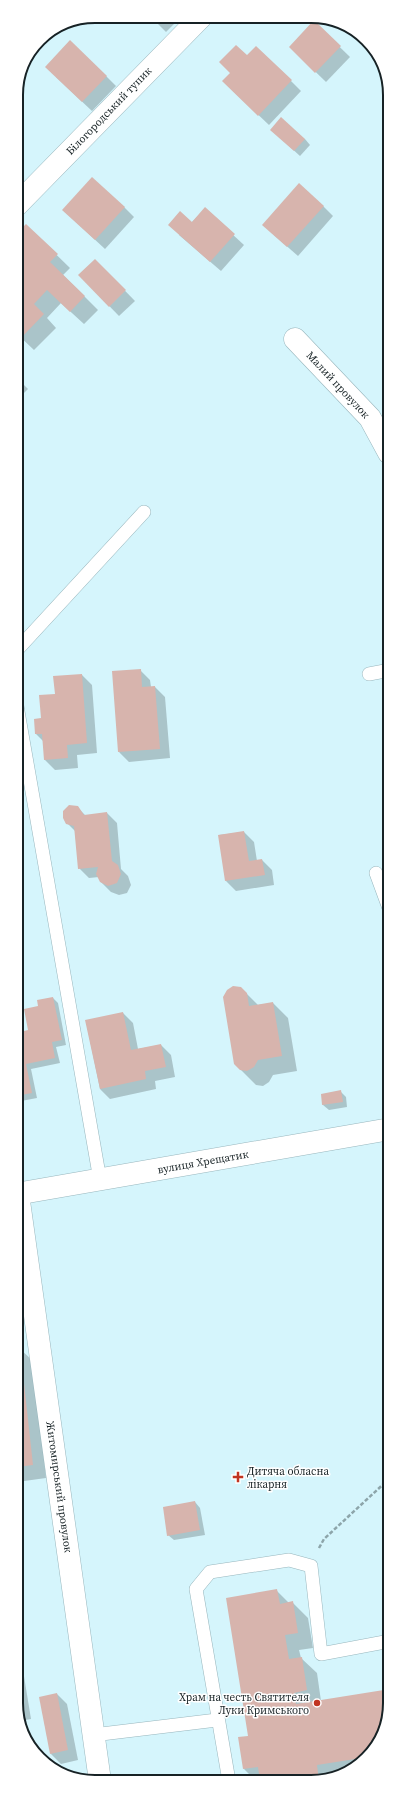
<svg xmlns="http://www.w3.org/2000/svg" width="406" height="1798" viewBox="0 0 406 1798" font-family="'Source Serif 4',serif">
  <rect width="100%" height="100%" fill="#d5f5fc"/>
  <g fill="#0003">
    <polygon points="151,17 181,17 166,32"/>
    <polygon points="314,22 350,57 326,82 290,47"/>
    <polygon points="247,56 291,81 301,91 269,125 233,91"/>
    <polygon points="106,76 116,86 92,111 56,77"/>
    <polygon points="277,135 305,139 310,145 300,156"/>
    <polygon points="323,206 333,216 298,256 274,235"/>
    <polygon points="124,207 134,217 105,249 63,210"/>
    <polygon points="205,209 244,245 221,271 179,235"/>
    <polygon points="26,225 70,268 63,275 98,310 84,324 61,303 47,318 56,328 34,350 16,333"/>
    <polygon points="95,260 135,301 119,316 79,275"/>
    <polygon points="16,377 28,389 16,401"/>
    <polygon points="140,670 150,680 151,687 155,687 165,697 170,758 129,762 119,752"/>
    <polygon points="82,675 92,685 97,753 77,755 78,768 55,770 45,760 44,742 36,734 35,720 42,719 56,695"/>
    <polygon points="77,807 86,816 107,813 117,823 121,869 128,876 131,885 127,893 119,895 111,892 101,882 99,877 89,878 79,868 75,831 67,823"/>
    <polygon points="244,832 254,842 257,861 262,860 272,870 274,885 236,891 226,881 219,835"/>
    <polygon points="241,988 258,1005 273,1003 288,1018 297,1071 273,1075 269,1082 263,1086 256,1085 240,1069"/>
    <polygon points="53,998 58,1003 66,1045 56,1047 60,1063 31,1069 37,1098 16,1102 16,1013 21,1017 24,1032 29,1031 39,1007"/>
    <polygon points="123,1013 133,1023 138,1049 161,1045 171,1055 175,1077 155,1081 156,1089 110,1099 100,1089 86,1021"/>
    <polygon points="340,1091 346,1097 347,1107 329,1110 323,1105 322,1095"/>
    <polygon points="17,1348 19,1348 33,1361 46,1478 17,1482"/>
    <polygon points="195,1502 200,1508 205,1535 174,1540 168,1535"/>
    <polygon points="277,1591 289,1603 293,1603 308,1618 313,1648 299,1650 301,1658 317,1673 321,1701 390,1708 384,1733 367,1759 321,1781 256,1781 244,1769"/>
    <polygon points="17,1654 21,1658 31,1719 20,1721 17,1713"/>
    <polygon points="57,1694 67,1704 78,1760 61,1764 51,1754"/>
  </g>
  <g fill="#d7b4ad">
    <polygon points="314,20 341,46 315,73 289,47"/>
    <polygon points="70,40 107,76 82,102 45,67"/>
    <polygon points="236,45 247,55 256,46 292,80 258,116 222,81 230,73 219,62"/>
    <polygon points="281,117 305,139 294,151 270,130"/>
    <polygon points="92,177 125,207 95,240 62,210"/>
    <polygon points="299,183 324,206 287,247 262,225"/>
    <polygon points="205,207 235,234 210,262 168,225 180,211 192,222"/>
    <polygon points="26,224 58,254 50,262 85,296 70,312 47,290 34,304 44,314 21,338 16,333 16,234"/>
    <polygon points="95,259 126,290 109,307 78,275"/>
    <polygon points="16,376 24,384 16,391"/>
    <polygon points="141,669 142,687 155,686 160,749 118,752 112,671"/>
    <polygon points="82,674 87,743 67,745 68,758 44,760 42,734 35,734 34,719 41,718 39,695 55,694 53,676"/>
    <polygon points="69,805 78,806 84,815 107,812 112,861 118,865 121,874 117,883 108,886 100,882 96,874 98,867 78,869 74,826 66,824 63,818 63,811"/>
    <polygon points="244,831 249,861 262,859 265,875 225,881 218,835"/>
    <polygon points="233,986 241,987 247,993 249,1006 273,1002 282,1056 258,1060 254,1067 247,1071 240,1070 234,1064 223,997 227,990"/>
    <polygon points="53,997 62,1040 52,1042 55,1058 26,1064 32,1093 16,1096 16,1016 20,1032 28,1030 24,1009 38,1006 37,1000"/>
    <polygon points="123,1012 131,1050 161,1044 166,1067 145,1071 146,1079 100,1089 85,1020"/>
    <polygon points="341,1090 343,1102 322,1105 321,1094"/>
    <polygon points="17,1347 20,1347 33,1465 17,1467"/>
    <polygon points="195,1501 200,1530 167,1536 163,1507"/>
    <polygon points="277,1589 280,1604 293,1601 298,1633 285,1635 289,1659 302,1657 307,1690 294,1693 296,1704 390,1689 390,1708 384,1733 368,1757 317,1765 319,1781 260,1781 258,1767 243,1769 238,1737 248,1736 226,1598"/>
    <polygon points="17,1684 22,1709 17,1710"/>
    <polygon points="57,1693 68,1750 50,1754 39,1697"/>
  </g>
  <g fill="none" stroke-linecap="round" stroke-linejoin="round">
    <g stroke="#98b6bd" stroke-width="14">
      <g id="lane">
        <polyline points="16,651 144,512"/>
        <polyline points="369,674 390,670"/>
        <polyline points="16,700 100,1180"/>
        <polyline points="376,873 390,911"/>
        <polyline points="93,1735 217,1720"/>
        <polyline points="229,1781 196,1589 210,1572 289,1560 311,1566 321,1654 390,1641"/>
      </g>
    </g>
    <g stroke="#98b6bd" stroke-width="23">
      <g id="street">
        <polyline points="16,206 201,17"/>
        <polyline points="295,339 370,418 389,453"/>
        <polyline points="16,1194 390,1129"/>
        <polyline points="18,1194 100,1781"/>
      </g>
    </g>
    <polyline stroke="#8da5aa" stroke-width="2.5" stroke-dasharray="4 2" stroke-linecap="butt" points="319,1548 324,1539 390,1478"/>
    <use href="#lane" stroke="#fff" stroke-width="13"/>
    <use href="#street" stroke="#fff" stroke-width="22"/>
  </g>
  <g fill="#c13421" stroke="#fff" stroke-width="1.5">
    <path d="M236 1471h4v4h4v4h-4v4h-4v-4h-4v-4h4z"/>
    <circle cx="317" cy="1703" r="4"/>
  </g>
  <g text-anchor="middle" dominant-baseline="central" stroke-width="3" stroke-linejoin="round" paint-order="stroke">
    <g font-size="11" fill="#172225" stroke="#fff">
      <text transform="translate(109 111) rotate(-46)">Білогородський тупик</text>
      <text transform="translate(338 385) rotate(47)">Малий провулок</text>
      <text transform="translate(203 1162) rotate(-10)">вулиця Хрещатик</text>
      <text transform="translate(59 1487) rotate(82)">Житомирський провулок</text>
    </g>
    <g font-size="11" fill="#172225" stroke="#fff" text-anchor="start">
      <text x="247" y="1471">Дитяча обласна<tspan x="247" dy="13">лікарня</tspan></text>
      <text x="309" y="1697" text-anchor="end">Храм на честь Святителя<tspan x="309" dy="13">Луки Кримського</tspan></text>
    </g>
  </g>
  <path d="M0 0H406V1798H0ZM95 23H311A72 72 0 0 1 383 95V1703A72 72 0 0 1 311 1775H95A72 72 0 0 1 23 1703V95A72 72 0 0 1 95 23Z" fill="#fff" fill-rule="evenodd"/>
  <path fill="none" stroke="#172225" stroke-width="2" d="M95 23H311A72 72 0 0 1 383 95V1703A72 72 0 0 1 311 1775H95A72 72 0 0 1 23 1703V95A72 72 0 0 1 95 23Z"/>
</svg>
